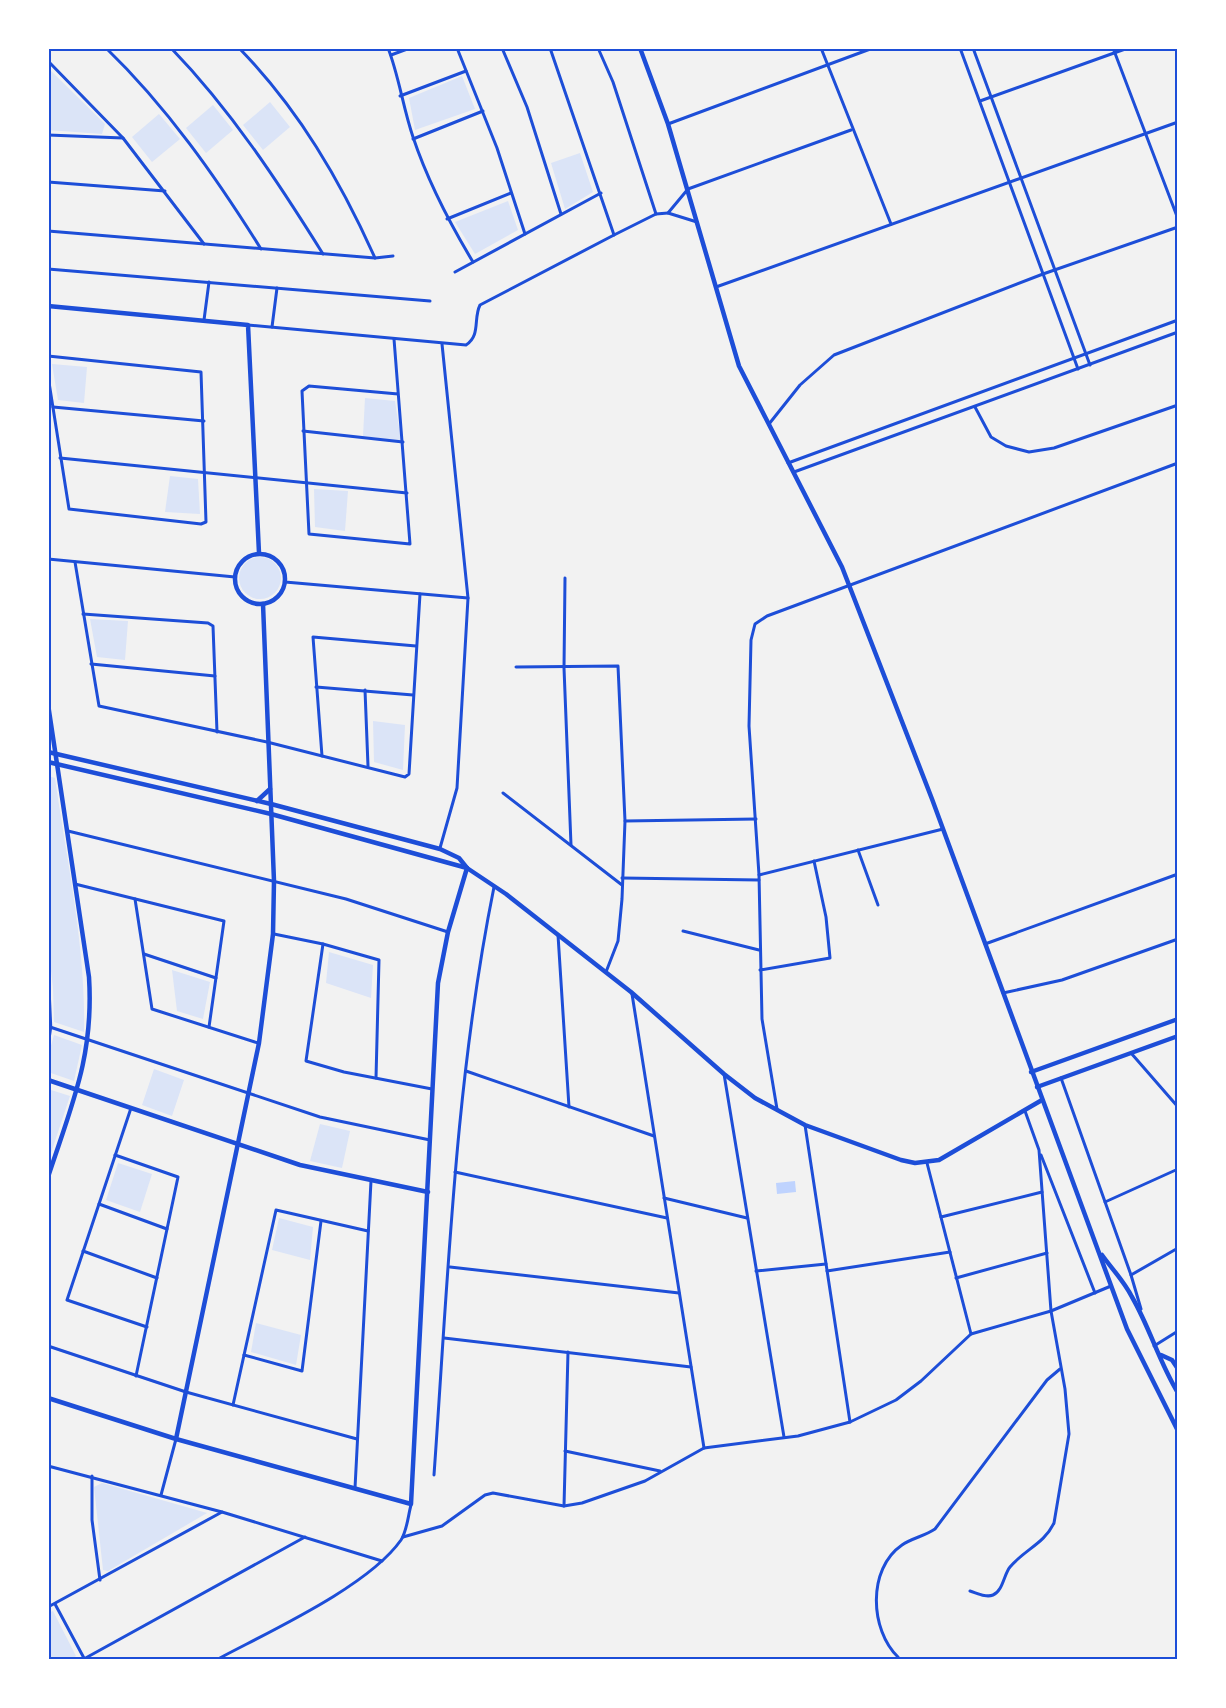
<svg xmlns="http://www.w3.org/2000/svg" width="1226" height="1708" viewBox="0 0 1226 1708" font-family="'Public Sans',sans-serif">
  <rect width="100%" height="100%" fill="#f2f2f2"/>
  <g fill="#dbe4f7">
    <polygon points="48,68 105,124 102,134 48,130"/>
    <polygon points="462,76 475,109 415,130 409,98"/>
    <polygon points="270,102 290,127 263,150 243,125"/>
    <polygon points="213,105 233,130 206,153 186,128"/>
    <polygon points="159,114 180,139 152,162 132,137"/>
    <polygon points="580,153 593,192 565,209 551,163"/>
    <polygon points="508,201 518,230 475,254 455,222"/>
    <polygon points="52,364 87,367 84,403 58,400"/>
    <polygon points="365,398 395,401 401,441 363,436"/>
    <polygon points="170,476 198,479 200,514 165,512"/>
    <polygon points="314,489 348,491 345,531 315,527"/>
    <circle cx="260" cy="578" r="21"/>
    <polygon points="90,619 128,621 125,660 97,657"/>
    <polygon points="373,721 405,725 403,770 374,762"/>
    <path d="M48,776L55,778C67,862 86,947 84,1032L54,1022L53,988L48,945Z"/>
    <polygon points="329,952 373,965 371,998 326,983"/>
    <polygon points="172,970 210,982 203,1019 177,1011"/>
    <polygon points="54,1035 82,1045 74,1081 48,1072 48,1056"/>
    <polygon points="154,1069 184,1080 172,1116 142,1105"/>
    <polygon points="48,1089 70,1096 48,1162"/>
    <polygon points="320,1124 350,1131 342,1168 310,1161"/>
    <polygon points="118,1163 152,1174 140,1212 106,1200"/>
    <polygon points="279,1218 313,1227 310,1260 272,1250"/>
    <polygon points="256,1323 301,1335 296,1365 251,1352"/>
    <polygon points="102,1483 207,1513 108,1571 103,1570 94,1487"/>
    <polygon points="53,1611 76,1656 70,1660 48,1660 48,1613"/>
  </g>
  <polygon fill="#bfd3fe" points="795,1181 796,1192 777,1194 776,1183"/>
  <g fill="none" stroke-linecap="round" stroke-linejoin="round">
    <g stroke="#1d4ed8" stroke-width="3">
      <path d="M106,48C167,107 216,177 261,249"/>
      <path d="M171,48C231,110 278,182 323,254"/>
      <path d="M239,48C299,110 340,180 375,258"/>
      <path d="M388,48C399,76 403,108 413,137C428,182 449,222 473,262"/>
      <polyline points="457,48 497,148 525,234"/>
      <polyline points="502,48 527,107 561,214"/>
      <polyline points="550,48 614,235"/>
      <polyline points="598,48 613,82 656,214"/>
      <polyline points="821,48 891,224"/>
      <polyline points="960,48 1078,369"/>
      <polyline points="973,48 1090,365"/>
      <polyline points="1113,48 1178,219"/>
      <polyline points="391,55 410,48"/>
      <polyline points="48,61 123,138 204,244"/>
      <polyline points="400,96 466,71"/>
      <polyline points="980,101 1128,48"/>
      <polyline points="668,124 873,48"/>
      <polyline points="48,135 123,138"/>
      <polyline points="413,139 483,111"/>
      <polyline points="48,182 165,191"/>
      <polyline points="447,219 511,193"/>
      <polyline points="697,222 668,213 688,189 851,130"/>
      <polyline points="48,231 375,258 393,256"/>
      <polyline points="48,269 430,301"/>
      <polyline points="455,272 601,193"/>
      <polyline points="716,287 1178,122"/>
      <polyline points="204,320 209,282"/>
      <path d="M248,325L466,345C481,335 473,319 480,305L614,235L656,214L668,213"/>
      <polyline points="272,327 277,288"/>
      <polyline points="394,339 410,544 309,534 302,391 309,386 398,394"/>
      <polyline points="48,356 201,372 206,522 201,524 69,509 48,376"/>
      <polyline points="53,407 204,421"/>
      <polyline points="975,407 991,437 1006,446 1029,452 1054,448 1178,405"/>
      <polyline points="769,424 800,385 834,355 1043,274 1178,227"/>
      <polyline points="303,431 403,442"/>
      <polyline points="60,458 407,493"/>
      <polyline points="788,463 1178,320"/>
      <polyline points="794,472 1178,332"/>
      <polyline points="48,559 235,577"/>
      <polyline points="75,562 99,706 267,742 405,777 409,774 420,594"/>
      <polyline points="565,578 564,668 571,845"/>
      <polyline points="285,582 468,598"/>
      <polyline points="83,614 208,623 213,626 217,732"/>
      <polyline points="91,664 215,676"/>
      <polyline points="516,667 618,666 625,821 622,899 618,941 606,972"/>
      <polyline points="316,687 413,695"/>
      <polyline points="365,690 368,766"/>
      <polyline points="322,756 313,637 416,646"/>
      <polyline points="503,793 622,885"/>
      <polyline points="625,821 756,819"/>
      <polyline points="68,831 346,899 448,932"/>
      <polyline points="440,848 457,788 468,598 442,344"/>
      <polyline points="858,850 878,905"/>
      <polyline points="759,875 943,829"/>
      <polyline points="622,878 759,880"/>
      <polyline points="75,884 224,921 209,1027"/>
      <polyline points="135,899 152,1009 258,1043"/>
      <polyline points="683,931 759,950"/>
      <polyline points="274,934 323,944 379,960 376,1078"/>
      <polyline points="558,935 569,1107"/>
      <polyline points="323,944 306,1061 344,1072 432,1089"/>
      <polyline points="985,944 1178,874"/>
      <polyline points="144,954 216,978"/>
      <polyline points="760,970 830,958 826,917 814,861"/>
      <polyline points="1003,993 1062,980 1178,939"/>
      <polyline points="632,994 704,1448"/>
      <polyline points="50,1027 320,1117 430,1140"/>
      <polyline points="1131,1053 1178,1107"/>
      <polyline points="466,1071 654,1136"/>
      <polyline points="724,1074 784,1437"/>
      <polyline points="1061,1078 1131,1275 1141,1309"/>
      <polyline points="131,1108 67,1300 147,1327"/>
      <polyline points="777,1109 762,1019 759,875 749,726 751,640 755,624 767,616 1178,463"/>
      <polyline points="805,1125 850,1422"/>
      <polyline points="115,1155 178,1177 136,1376"/>
      <polyline points="1041,1155 1095,1293"/>
      <polyline points="927,1163 971,1334"/>
      <polyline points="455,1172 667,1218"/>
      <polyline points="664,1198 747,1218"/>
      <polyline points="1105,1202 1178,1169"/>
      <polyline points="99,1204 167,1229"/>
      <polyline points="941,1217 1042,1192"/>
      <polyline points="83,1251 157,1278"/>
      <polyline points="450,1267 679,1293"/>
      <polyline points="756,1271 826,1264"/>
      <polyline points="827,1271 950,1252"/>
      <polyline points="1131,1275 1178,1248"/>
      <polyline points="956,1278 1047,1253"/>
      <polyline points="444,1338 691,1367"/>
      <polyline points="48,1346 186,1392 357,1439"/>
      <polyline points="1154,1346 1178,1331"/>
      <polyline points="244,1355 302,1371 321,1221"/>
      <polyline points="233,1405 276,1210 368,1231"/>
      <polyline points="565,1451 660,1471"/>
      <polyline points="48,1466 222,1512 382,1561"/>
      <path d="M434,1475C448,1279 455,1080 494,887"/>
      <polyline points="92,1476 92,1520 100,1580"/>
      <polyline points="355,1488 371,1181"/>
      <polyline points="161,1495 176,1439"/>
      <polyline points="564,1506 568,1352"/>
      <polyline points="403,1537 442,1526 485,1495 493,1493 564,1506 582,1503 645,1481 704,1448 798,1436 850,1422 896,1400 921,1381 971,1334 1051,1311 1111,1286"/>
      <path d="M970,1591C977,1593 986,1598 993,1595C1003,1591 1004,1574 1010,1567C1025,1549 1044,1544 1054,1523L1069,1434L1065,1389L1051,1311L1039,1150L1025,1111"/>
      <polyline points="55,1604 85,1660"/>
      <polyline points="48,1607 222,1512"/>
      <path d="M898,1657C870,1630 867,1569 902,1545C912,1538 925,1536 935,1529L1047,1380L1060,1369"/>
      <polyline points="82,1660 305,1537"/>
      <path d="M216,1660C268,1632 368,1587 401,1540C407,1531 408,1516 411,1505"/>
    </g>
    <g stroke="#1d4ed8" stroke-width="4.5">
      <polyline points="640,48 668,124 739,366 842,567 932,799 1127,1329 1178,1431"/>
      <polyline points="48,306 248,325 259,553"/>
      <circle cx="260" cy="579" r="25"/>
      <path d="M48,704L89,977C94,1056 72,1104 48,1177"/>
      <polyline points="48,752 271,804 440,849 459,858 467,868 506,894 631,992 724,1074 755,1098 805,1125 901,1160 915,1163 939,1160 1042,1100"/>
      <polyline points="48,762 271,814 467,868"/>
      <polyline points="257,801 270,789"/>
      <polyline points="48,982 50,1027 48,1041"/>
      <polyline points="1031,1072 1178,1019"/>
      <polyline points="48,1080 300,1165 428,1192"/>
      <polyline points="1037,1087 1178,1036"/>
      <path d="M1102,1255C1112,1269 1124,1281 1132,1297C1150,1328 1159,1362 1178,1393"/>
      <polyline points="1161,1355 1172,1360 1178,1369"/>
      <polyline points="48,1398 176,1439 411,1504 438,983 448,932 467,868"/>
      <polyline points="176,1439 259,1043 273,934 274,881 263,604"/>
    </g>
  </g>
  <rect width="1226" height="1708" fill="none" stroke="#ffffff" stroke-width="99"/>
  <rect x="50" y="50" width="1126" height="1608" fill="none" stroke="#1d4ed8" stroke-width="2"/>
</svg>
